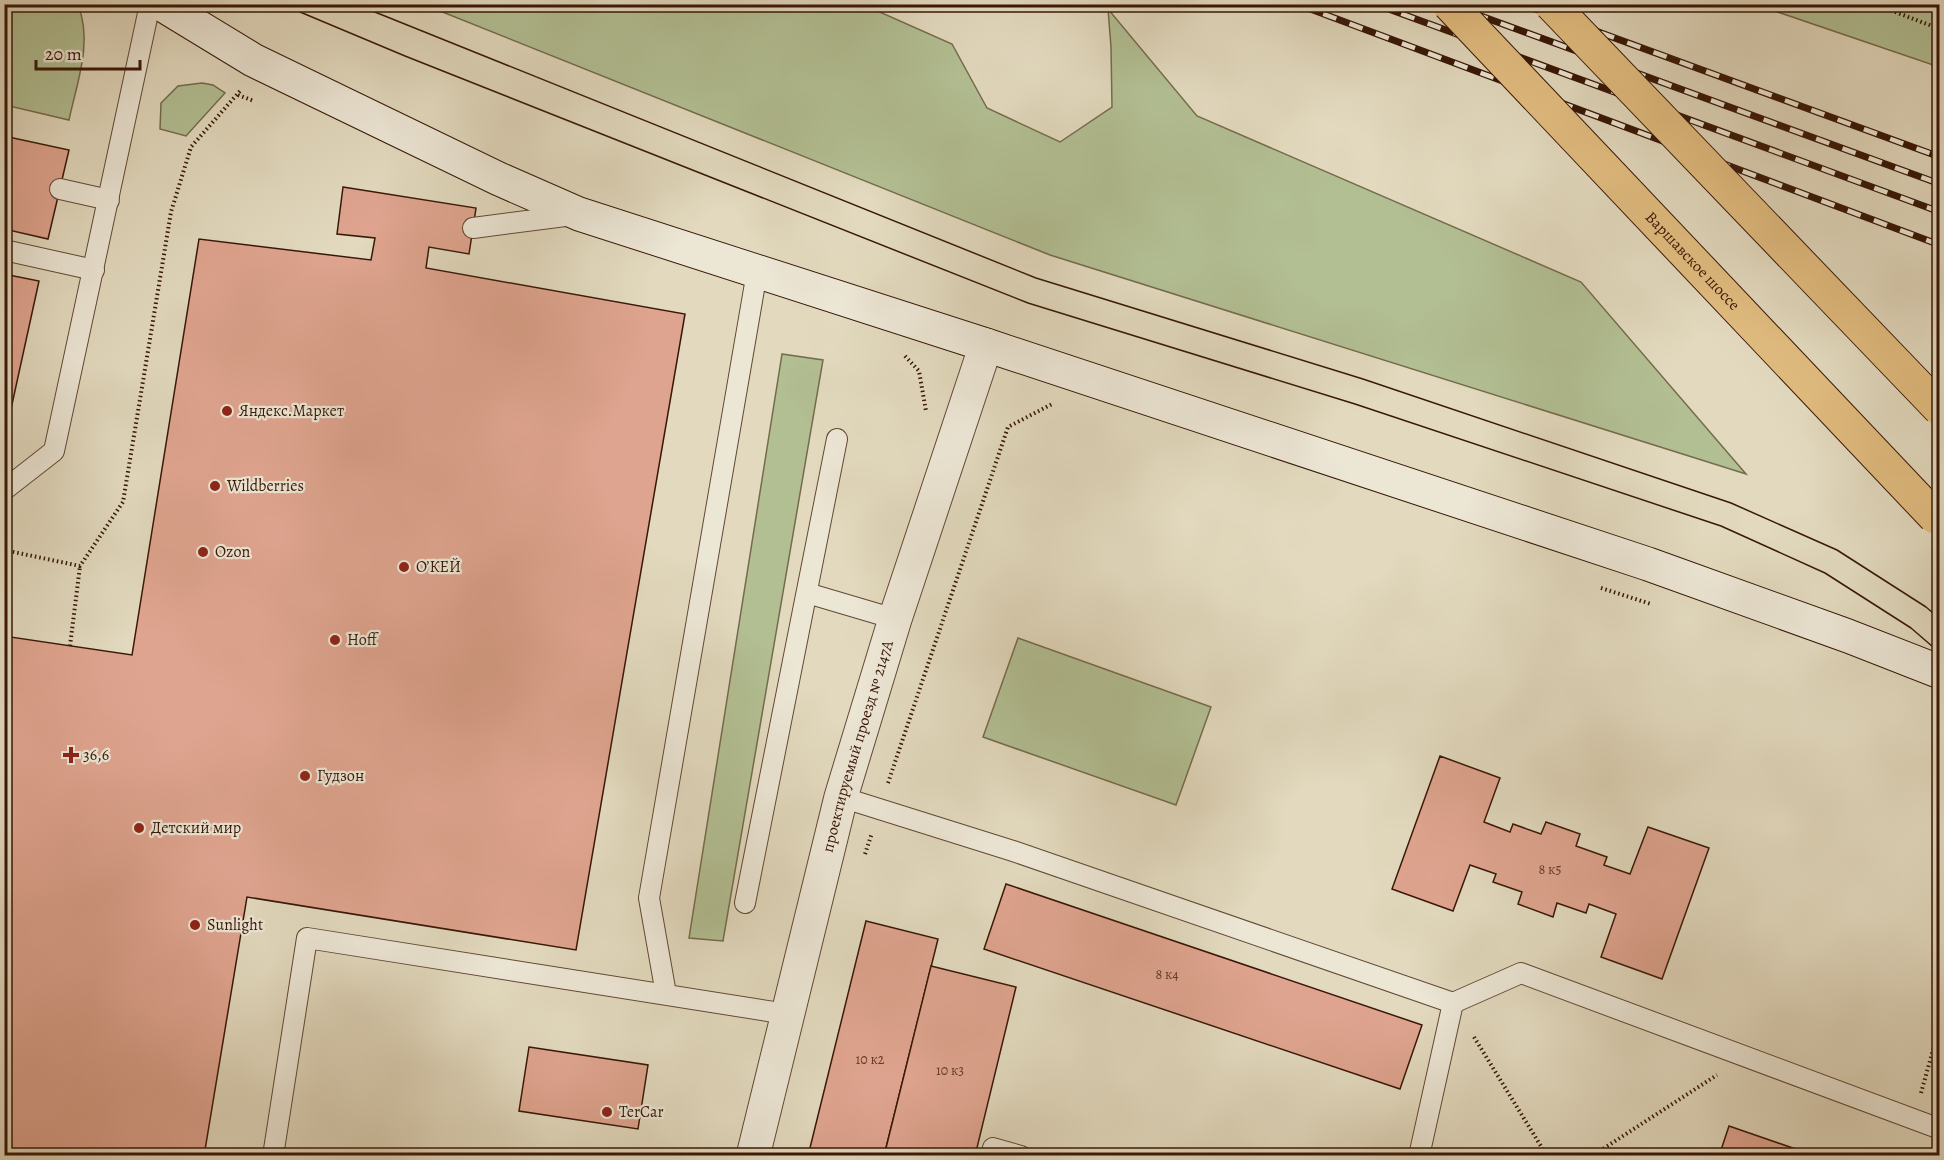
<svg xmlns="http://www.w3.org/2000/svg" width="1944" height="1160" viewBox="0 0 1944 1160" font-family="Alegreya,serif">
  <rect width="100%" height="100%" fill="#e2d9be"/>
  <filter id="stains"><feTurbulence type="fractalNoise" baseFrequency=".00333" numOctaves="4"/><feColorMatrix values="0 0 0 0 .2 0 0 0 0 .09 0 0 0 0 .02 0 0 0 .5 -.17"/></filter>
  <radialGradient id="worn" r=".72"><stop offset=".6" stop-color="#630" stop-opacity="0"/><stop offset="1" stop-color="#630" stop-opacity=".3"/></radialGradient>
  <g fill="#b2bf93" stroke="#756b4c" stroke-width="1.5">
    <path d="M5,4L78,5C93,42 77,82 69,120L5,105Z"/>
    <polygon points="425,5 864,5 952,44 987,108 1060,142 1112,107 1111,47 1108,9 1197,116 1581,282 1746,474 1050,255"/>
    <polygon points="1757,5 1939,5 1939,67"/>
    <polygon points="202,83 213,85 225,93 186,136 160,129 161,103 178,86"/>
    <polygon points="782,354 823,360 723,941 689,938"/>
    <polygon points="1018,638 1211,707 1176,805 983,737"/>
  </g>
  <g fill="#dfa48f" stroke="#381706" stroke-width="1.5">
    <polygon points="4,136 69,150 48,239 4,229"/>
    <polygon points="343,187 476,208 469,254 429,247 426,268 685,314 576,950 247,897 204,1156 4,1156 4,636 132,655 199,239 371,260 375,238 337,234"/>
    <polygon points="4,274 39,281 4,441"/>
    <polygon points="1440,756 1500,778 1484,822 1510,832 1513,824 1541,834 1546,822 1580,834 1576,846 1607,857 1604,865 1630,874 1648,827 1709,848 1662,979 1601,957 1616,914 1589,904 1586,913 1557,903 1553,917 1518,904 1522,892 1493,882 1496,874 1470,865 1453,911 1392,889"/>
    <polygon points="1006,884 1422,1025 1400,1089 984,949"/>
    <polygon points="866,921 938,939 884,1156 808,1156"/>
    <polygon points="931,966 1016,987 975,1156 897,1156 885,1152"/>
    <polygon points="529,1047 648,1065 638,1129 519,1111"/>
    <polygon points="1729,1126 1816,1156 1719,1156"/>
  </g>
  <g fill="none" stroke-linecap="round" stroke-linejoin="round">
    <g stroke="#624834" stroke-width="22">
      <g id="service">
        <polyline points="60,189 109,200"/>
        <polyline points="473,228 573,215"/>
        <polyline points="4,250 94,270"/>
        <polyline points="4,490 54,451 150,4"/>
        <polyline points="807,593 895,619"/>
        <polyline points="841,797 1013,851 1453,1003"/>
        <polyline points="745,903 837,439"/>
        <polyline points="666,994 649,898 757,272"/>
        <polyline points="993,1148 1021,1156"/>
        <polyline points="273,1156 307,938 787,1014"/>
        <polyline points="1419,1156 1453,1003 1521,973 1940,1129"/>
      </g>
    </g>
    <g stroke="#624834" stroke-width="35">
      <g id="minor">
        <path id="s1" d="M753,1156L841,797L895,619L986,345"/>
      </g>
    </g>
    <g stroke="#381706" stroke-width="35">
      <polyline id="secondary" points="161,4 253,60 499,179 579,214 986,345 1648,564 1848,636 1940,672"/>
    </g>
    <g stroke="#381706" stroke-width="4" stroke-dasharray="1.5 3" stroke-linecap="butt">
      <polyline points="1874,4 1940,29"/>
      <polyline points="238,95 254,101"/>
      <polyline points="905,356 919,371 926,411"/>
      <polyline points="4,550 80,566 123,502 171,212 191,147 240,91"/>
      <polyline points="1601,588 1651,604"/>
      <polyline points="70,646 80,566"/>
      <polyline points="888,783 1008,427 1054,403"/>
      <polyline points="865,854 872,833"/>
      <polyline points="1474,1037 1547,1156"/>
      <polyline points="1921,1093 1940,1025"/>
      <polyline points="1592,1156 1717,1075"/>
    </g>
    <use href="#service" stroke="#ece6d5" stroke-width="20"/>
    <use href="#minor" stroke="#ece6d5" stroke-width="33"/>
    <use href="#secondary" stroke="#ece6d5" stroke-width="33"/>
    <g stroke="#381706" stroke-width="1.5">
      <polyline points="281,4 405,56 1028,303 1355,404 1721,526 1825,573 1911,628 1940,653"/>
      <polyline points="355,4 1036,278 1363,379 1731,503 1837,550 1926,607 1940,619"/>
    </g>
    <g stroke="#381706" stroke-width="7">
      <g id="rail">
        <polyline points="1297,4 1940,245"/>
        <polyline points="1375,4 1940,212"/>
        <polyline points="1448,4 1940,184"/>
        <polyline points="1522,4 1940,157"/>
      </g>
    </g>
    <use href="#rail" stroke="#ece6d5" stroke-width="4.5" stroke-dasharray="14" stroke-linecap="butt"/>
    <g stroke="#381706" stroke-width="35" stroke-linecap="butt">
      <g id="primary-bridge">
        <path id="s2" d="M1449,4L1935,517"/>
        <polyline points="1551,4 1940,409"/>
      </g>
    </g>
    <use href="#primary-bridge" stroke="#e1bc7f" stroke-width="33"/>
  </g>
  <g fill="#8f2418" stroke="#ece6d5" stroke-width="2">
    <circle cx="227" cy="411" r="6"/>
    <circle cx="215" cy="486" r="6"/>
    <circle cx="203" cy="552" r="6"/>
    <circle cx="404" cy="567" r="6"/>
    <circle cx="335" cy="640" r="6"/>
    <path d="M68 746h6v6h6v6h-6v6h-6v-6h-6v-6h6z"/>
    <circle cx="305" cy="776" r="6"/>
    <circle cx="139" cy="828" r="6"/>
    <circle cx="195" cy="925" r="6"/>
    <circle cx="607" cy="1112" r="6"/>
  </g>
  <g text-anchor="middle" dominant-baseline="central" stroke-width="4.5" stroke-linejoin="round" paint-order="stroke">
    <g font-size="14" fill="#623a28">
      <text x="1550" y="869">8 к5</text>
      <text x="1167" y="974">8 к4</text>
      <text x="870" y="1059">10 к2</text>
      <text x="950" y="1070">10 к3</text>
    </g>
    <g font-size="16" fill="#381706" stroke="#ece6d5">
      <text stroke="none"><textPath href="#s2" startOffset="354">Варшавское шоссе</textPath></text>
      <text stroke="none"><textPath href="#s1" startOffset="423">проектируемый проезд № 2147А</textPath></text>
    </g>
    <g font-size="16" fill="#381706" stroke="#ece6d5" text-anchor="start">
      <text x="239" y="411">Яндекс.Маркет</text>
      <text x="227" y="486">Wildberries</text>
      <text x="215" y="552">Ozon</text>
      <text x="416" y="567">О’КЕЙ</text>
      <text x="347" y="640">Hoff</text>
      <text x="83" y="755">36,6</text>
      <text x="317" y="776">Гудзон</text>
      <text x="151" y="828">Детский мир</text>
      <text x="207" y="925">Sunlight</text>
      <text x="619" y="1112">TerCar</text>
    </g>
  </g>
  <rect width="1944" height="1160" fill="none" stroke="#e2d9be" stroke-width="24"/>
  <rect x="6" y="6" width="1932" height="1148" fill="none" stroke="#381706" stroke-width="3"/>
  <rect x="12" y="12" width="1920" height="1136" fill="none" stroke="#381706" stroke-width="1.5"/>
  <path d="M36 60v9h104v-9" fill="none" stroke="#381706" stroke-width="3"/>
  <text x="45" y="60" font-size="18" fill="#381706" stroke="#ece6d5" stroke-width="4.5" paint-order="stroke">20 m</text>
  <rect width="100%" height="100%" filter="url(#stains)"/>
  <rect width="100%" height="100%" fill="url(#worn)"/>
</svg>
